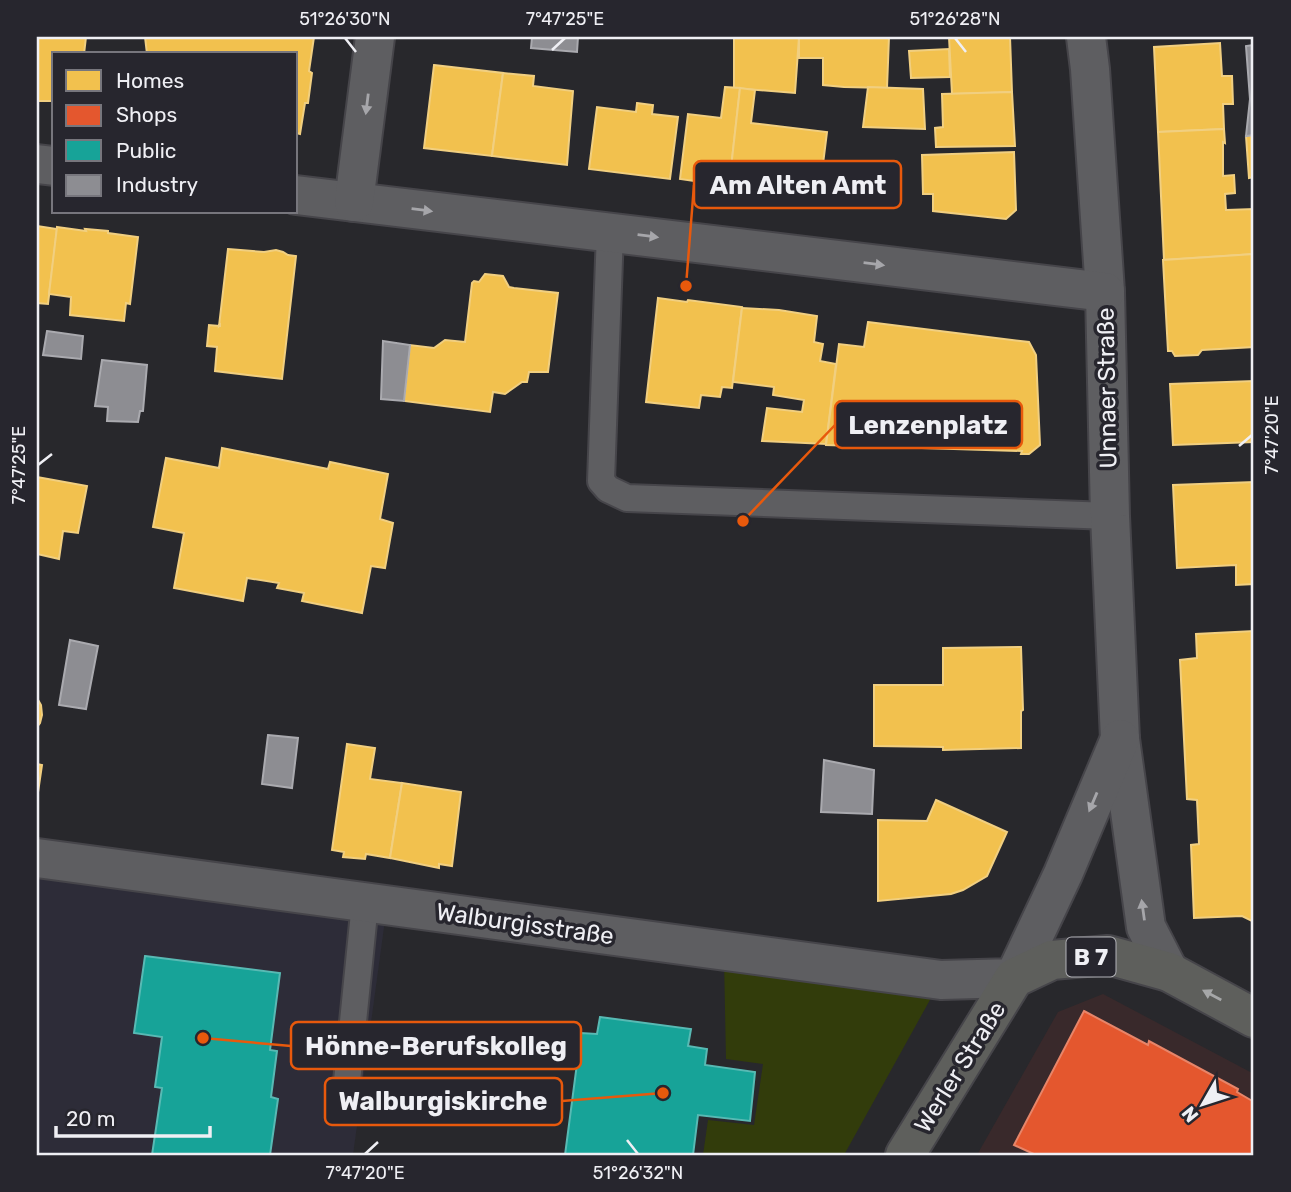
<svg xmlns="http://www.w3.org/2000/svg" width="1291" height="1192" viewBox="0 0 1291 1192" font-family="Rubik,sans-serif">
  <rect width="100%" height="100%" fill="#28282c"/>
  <polygon fill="#39292b" points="1103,994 1254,1074 1254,1155 977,1155 1058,1012"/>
  <polygon fill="#2d2c38" points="37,874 385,920 353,1155 37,1155"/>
  <polygon fill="#323c0b" points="724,959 941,980 844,1155 703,1155 708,1120 754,1125 763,1064 726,1059"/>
  <g fill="#f2c14e" stroke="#f1cf80" stroke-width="2">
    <polygon points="37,37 86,37 84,54 54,54 54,101 37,101"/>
    <polygon points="145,37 314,37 309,71 312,73 308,103 305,103 300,134 296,133 296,54 147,54"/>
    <polygon points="734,37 799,37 795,93 734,88"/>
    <polygon points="799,37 889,37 887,88 844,87 823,85 823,58 799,58"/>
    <polygon points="949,37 1010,37 1012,92 952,94"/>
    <polygon points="1220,43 1222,76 1232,76 1233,104 1223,104 1224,129 1158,132 1154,47"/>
    <polygon points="949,49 950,77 911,78 909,51"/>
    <polygon points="434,65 503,73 492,156 424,148"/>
    <polygon points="503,73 534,76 533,86 573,91 567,165 492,156"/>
    <polygon points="725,87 740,88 729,186 680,179 688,114 721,118"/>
    <polygon points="868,87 923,89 925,129 863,127"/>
    <polygon points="740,88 755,90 751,123 827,132 819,196 729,186"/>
    <polygon points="1012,92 1015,146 936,147 935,128 943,127 942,94"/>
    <polygon points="637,103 653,105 652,114 678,117 670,179 589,169 597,107 636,112"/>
    <polygon points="1224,129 1225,143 1223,142 1223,176 1234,175 1235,193 1225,194 1226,210 1254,209 1254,254 1164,260 1158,132"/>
    <polygon points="1254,135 1254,177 1249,178 1246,136"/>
    <polygon points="1014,152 1016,210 1006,219 933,211 933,194 923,194 922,155"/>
    <polygon points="37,226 57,229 48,304 37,303"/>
    <polygon points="57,227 86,231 85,229 108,231 108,233 138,237 130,304 126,303 124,321 70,315 71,297 49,294"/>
    <polygon points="228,249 264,252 276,250 283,252 288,255 296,256 282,379 215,371 217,347 207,346 209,325 220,326 220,325 219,326"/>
    <polygon points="1254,254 1254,347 1202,350 1198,355 1175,356 1172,351 1168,351 1163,260"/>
    <polygon points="485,274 503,276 509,287 514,288 558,293 548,372 529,372 527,382 522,382 505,394 493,392 490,412 404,401 410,345 434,348 445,340 465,342 472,283 474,281 479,282"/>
    <polygon points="658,298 687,302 688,300 742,307 732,388 722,387 720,397 701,395 699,408 646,402"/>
    <polygon points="742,308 779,310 817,316 814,342 823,344 820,361 836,364 826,444 762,441 767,408 802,412 804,400 773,395 774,387 733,382"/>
    <polygon points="868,322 1029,342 1036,355 1040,445 1029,454 1021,454 1022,451 826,445 839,344 864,347"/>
    <polygon points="1254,381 1254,442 1173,445 1170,384"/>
    <polygon points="222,448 328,469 330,462 388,474 380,519 393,523 385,568 371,566 362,613 302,601 304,593 277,588 279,583 247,578 243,601 174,588 184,533 153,527 166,458 219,468"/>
    <polygon points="37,477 87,486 78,533 63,531 59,559 37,554"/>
    <polygon points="1254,482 1254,584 1236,585 1236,565 1177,568 1173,485"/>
    <polygon points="1254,631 1254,922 1242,916 1194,918 1191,845 1199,844 1197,800 1187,799 1180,660 1197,658 1196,634"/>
    <polygon points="1021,647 1023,710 1021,711 1021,748 943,750 943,747 874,746 874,685 943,685 943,648"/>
    <polygon points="37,698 41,705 42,715 40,723 37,727"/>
    <polygon points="347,744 375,748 370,779 402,783 390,858 366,854 365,859 343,857 344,852 332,850"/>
    <polygon points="37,764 42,765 37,799"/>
    <polygon points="402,783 461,792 452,866 439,864 439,868 390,858"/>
    <polygon points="936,800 1007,832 987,876 963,890 951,894 878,901 878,820 927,821"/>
  </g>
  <polygon fill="#e4572e" stroke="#e78569" stroke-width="2" points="1084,1011 1148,1045 1149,1041 1238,1089 1237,1092 1254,1102 1254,1155 1036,1155 1014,1145"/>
  <g fill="#17a398" stroke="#58bab4" stroke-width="2">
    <polygon points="145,956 280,973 270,1050 277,1051 271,1097 278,1099 270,1155 152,1155 162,1088 155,1087 162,1037 134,1033"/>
    <polygon points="600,1017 691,1029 688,1046 707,1049 705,1065 755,1072 750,1121 698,1115 693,1155 565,1155 581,1033 597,1034"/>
  </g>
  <g fill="#8d8d92" stroke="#aaaaaf" stroke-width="2">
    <polygon points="532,37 578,37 577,52 531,48"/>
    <polygon points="1254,45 1254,135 1246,136 1250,99 1246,46"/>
    <polygon points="47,331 83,336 81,359 43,355"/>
    <polygon points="383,341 410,345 404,401 381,399"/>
    <polygon points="102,360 147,365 143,411 140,411 138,422 107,421 108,407 95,406"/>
    <polygon points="70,640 98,646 86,709 59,705"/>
    <polygon points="268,735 298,738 292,788 262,784"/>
    <polygon points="824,760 874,770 872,814 821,812"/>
  </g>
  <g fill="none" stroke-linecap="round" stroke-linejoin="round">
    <g stroke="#46454a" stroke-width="30">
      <g id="lane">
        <polyline points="610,232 601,481 608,489 627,498 1110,516"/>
        <polyline points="344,1111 365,903"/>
      </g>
    </g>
    <g stroke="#46454a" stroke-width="42">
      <g id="street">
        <polyline points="1086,37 1090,69 1105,292 1110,516 1120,739 1146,927 1169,972"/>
        <polyline points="37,164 54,166"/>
        <polyline points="296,195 1105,292"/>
        <polyline points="354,202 375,37"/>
        <polyline points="37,858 941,980 1014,978 1063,874 1120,739"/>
      </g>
    </g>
    <g stroke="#46454a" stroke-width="42">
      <polyline id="primary" points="905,1155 1014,978 1052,960 1108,955 1169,972 1254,1018"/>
    </g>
    <use href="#lane" stroke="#5e5e61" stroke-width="26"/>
    <use href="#street" stroke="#5e5e61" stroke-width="38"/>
    <use href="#primary" stroke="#5e5f5c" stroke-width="38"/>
  </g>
  <defs><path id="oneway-solid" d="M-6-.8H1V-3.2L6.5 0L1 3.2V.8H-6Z" transform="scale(1.75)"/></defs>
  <g fill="#a6a6aa">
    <use href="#oneway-solid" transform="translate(367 104) rotate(97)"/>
    <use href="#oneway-solid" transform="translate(422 210) rotate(7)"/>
    <use href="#oneway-solid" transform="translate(648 236) rotate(7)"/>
    <use href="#oneway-solid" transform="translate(874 264) rotate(7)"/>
    <use href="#oneway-solid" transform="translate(1093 802) rotate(113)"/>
    <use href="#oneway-solid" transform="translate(1143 910) rotate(-98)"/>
  </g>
  <use fill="#a6a7a8" href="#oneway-solid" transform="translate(1212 995) rotate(-152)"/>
  <path fill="none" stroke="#efeff4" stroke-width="2.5" d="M345,38L356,52M955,38L966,52M552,50L565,38M1239,446L1252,435M38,465L52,454M627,1140L638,1154M365,1154L378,1142"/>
  <g text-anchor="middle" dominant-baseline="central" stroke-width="7" stroke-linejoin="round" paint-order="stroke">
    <rect fill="#27262e" stroke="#b3b3b9" stroke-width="2" x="1066.5" y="937.5" width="49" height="39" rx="5"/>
    <g font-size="23" font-weight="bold" fill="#efeff4">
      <text x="1091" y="957">B 7</text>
    </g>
    <g font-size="24" fill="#efeff4" stroke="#27262e">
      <text transform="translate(1107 388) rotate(-91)">Unnaer Straße</text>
      <text transform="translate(525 924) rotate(8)">Walburgisstraße</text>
      <text transform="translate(960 1067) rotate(-58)">Werler Straße</text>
    </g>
  </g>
  <path fill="none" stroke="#e8590c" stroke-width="2.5" d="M686 286L694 185M743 521L835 425M203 1038L291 1046M663 1093L562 1101"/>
  <g fill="#e8590c" stroke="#27262e" stroke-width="2.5">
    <circle cx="686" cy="286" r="7"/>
    <circle cx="743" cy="521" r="7"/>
    <circle cx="203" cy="1038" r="7"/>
    <circle cx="663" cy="1093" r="7"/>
  </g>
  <g fill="#27262e" stroke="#e8590c" stroke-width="2.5">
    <rect x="694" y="161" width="207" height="47" rx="7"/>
    <rect x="835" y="401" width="187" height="47" rx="7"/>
    <rect x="291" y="1022" width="290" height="47" rx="7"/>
    <rect x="325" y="1078" width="237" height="47" rx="7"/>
  </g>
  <g font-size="26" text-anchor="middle" font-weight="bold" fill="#efeff4">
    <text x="798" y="194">Am Alten Amt</text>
    <text x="928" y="434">Lenzenplatz</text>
    <text x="436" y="1055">Hönne-Berufskolleg</text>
    <text x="443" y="1110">Walburgiskirche</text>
  </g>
  <rect width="1291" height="1192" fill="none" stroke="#27262e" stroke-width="77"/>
  <rect x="52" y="52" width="245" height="161" fill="#27262e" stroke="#77767d" stroke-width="2"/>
  <rect x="66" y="70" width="35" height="21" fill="#f2c14e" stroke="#77767d" stroke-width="2"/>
  <text x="116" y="88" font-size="21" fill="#efeff4">Homes</text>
  <rect x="66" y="105" width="35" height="21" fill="#e4572e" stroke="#77767d" stroke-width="2"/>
  <text x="116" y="122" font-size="21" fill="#efeff4">Shops</text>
  <rect x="66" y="140" width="35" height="21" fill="#17a398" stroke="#77767d" stroke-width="2"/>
  <text x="116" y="158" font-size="21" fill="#efeff4">Public</text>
  <rect x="66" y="175" width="35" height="21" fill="#8d8d92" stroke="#77767d" stroke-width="2"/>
  <text x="116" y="192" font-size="21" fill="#efeff4">Industry</text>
  <g transform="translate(1203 1104) rotate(231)" stroke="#27262e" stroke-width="5" paint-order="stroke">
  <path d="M0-5L12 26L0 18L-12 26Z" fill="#efeff4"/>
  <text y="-10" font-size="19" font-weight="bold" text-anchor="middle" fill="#efeff4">N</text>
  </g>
  <path d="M56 1126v10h154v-10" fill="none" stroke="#efeff4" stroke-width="3.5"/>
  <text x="66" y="1126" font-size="21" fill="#efeff4" stroke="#27262e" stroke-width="5" paint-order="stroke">20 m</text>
  <rect x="38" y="38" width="1214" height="1116" fill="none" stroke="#efeff4" stroke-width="2.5"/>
  <g font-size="18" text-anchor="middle" fill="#efeff4">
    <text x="345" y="25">51°26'30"N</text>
    <text x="565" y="25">7°47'25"E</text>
    <text x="955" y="25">51°26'28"N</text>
    <text transform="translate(1272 435) rotate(-90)" y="6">7°47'20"E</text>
    <text transform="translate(19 465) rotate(-90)" y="6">7°47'25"E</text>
    <text x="365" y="1179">7°47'20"E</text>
    <text x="638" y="1179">51°26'32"N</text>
  </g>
</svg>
